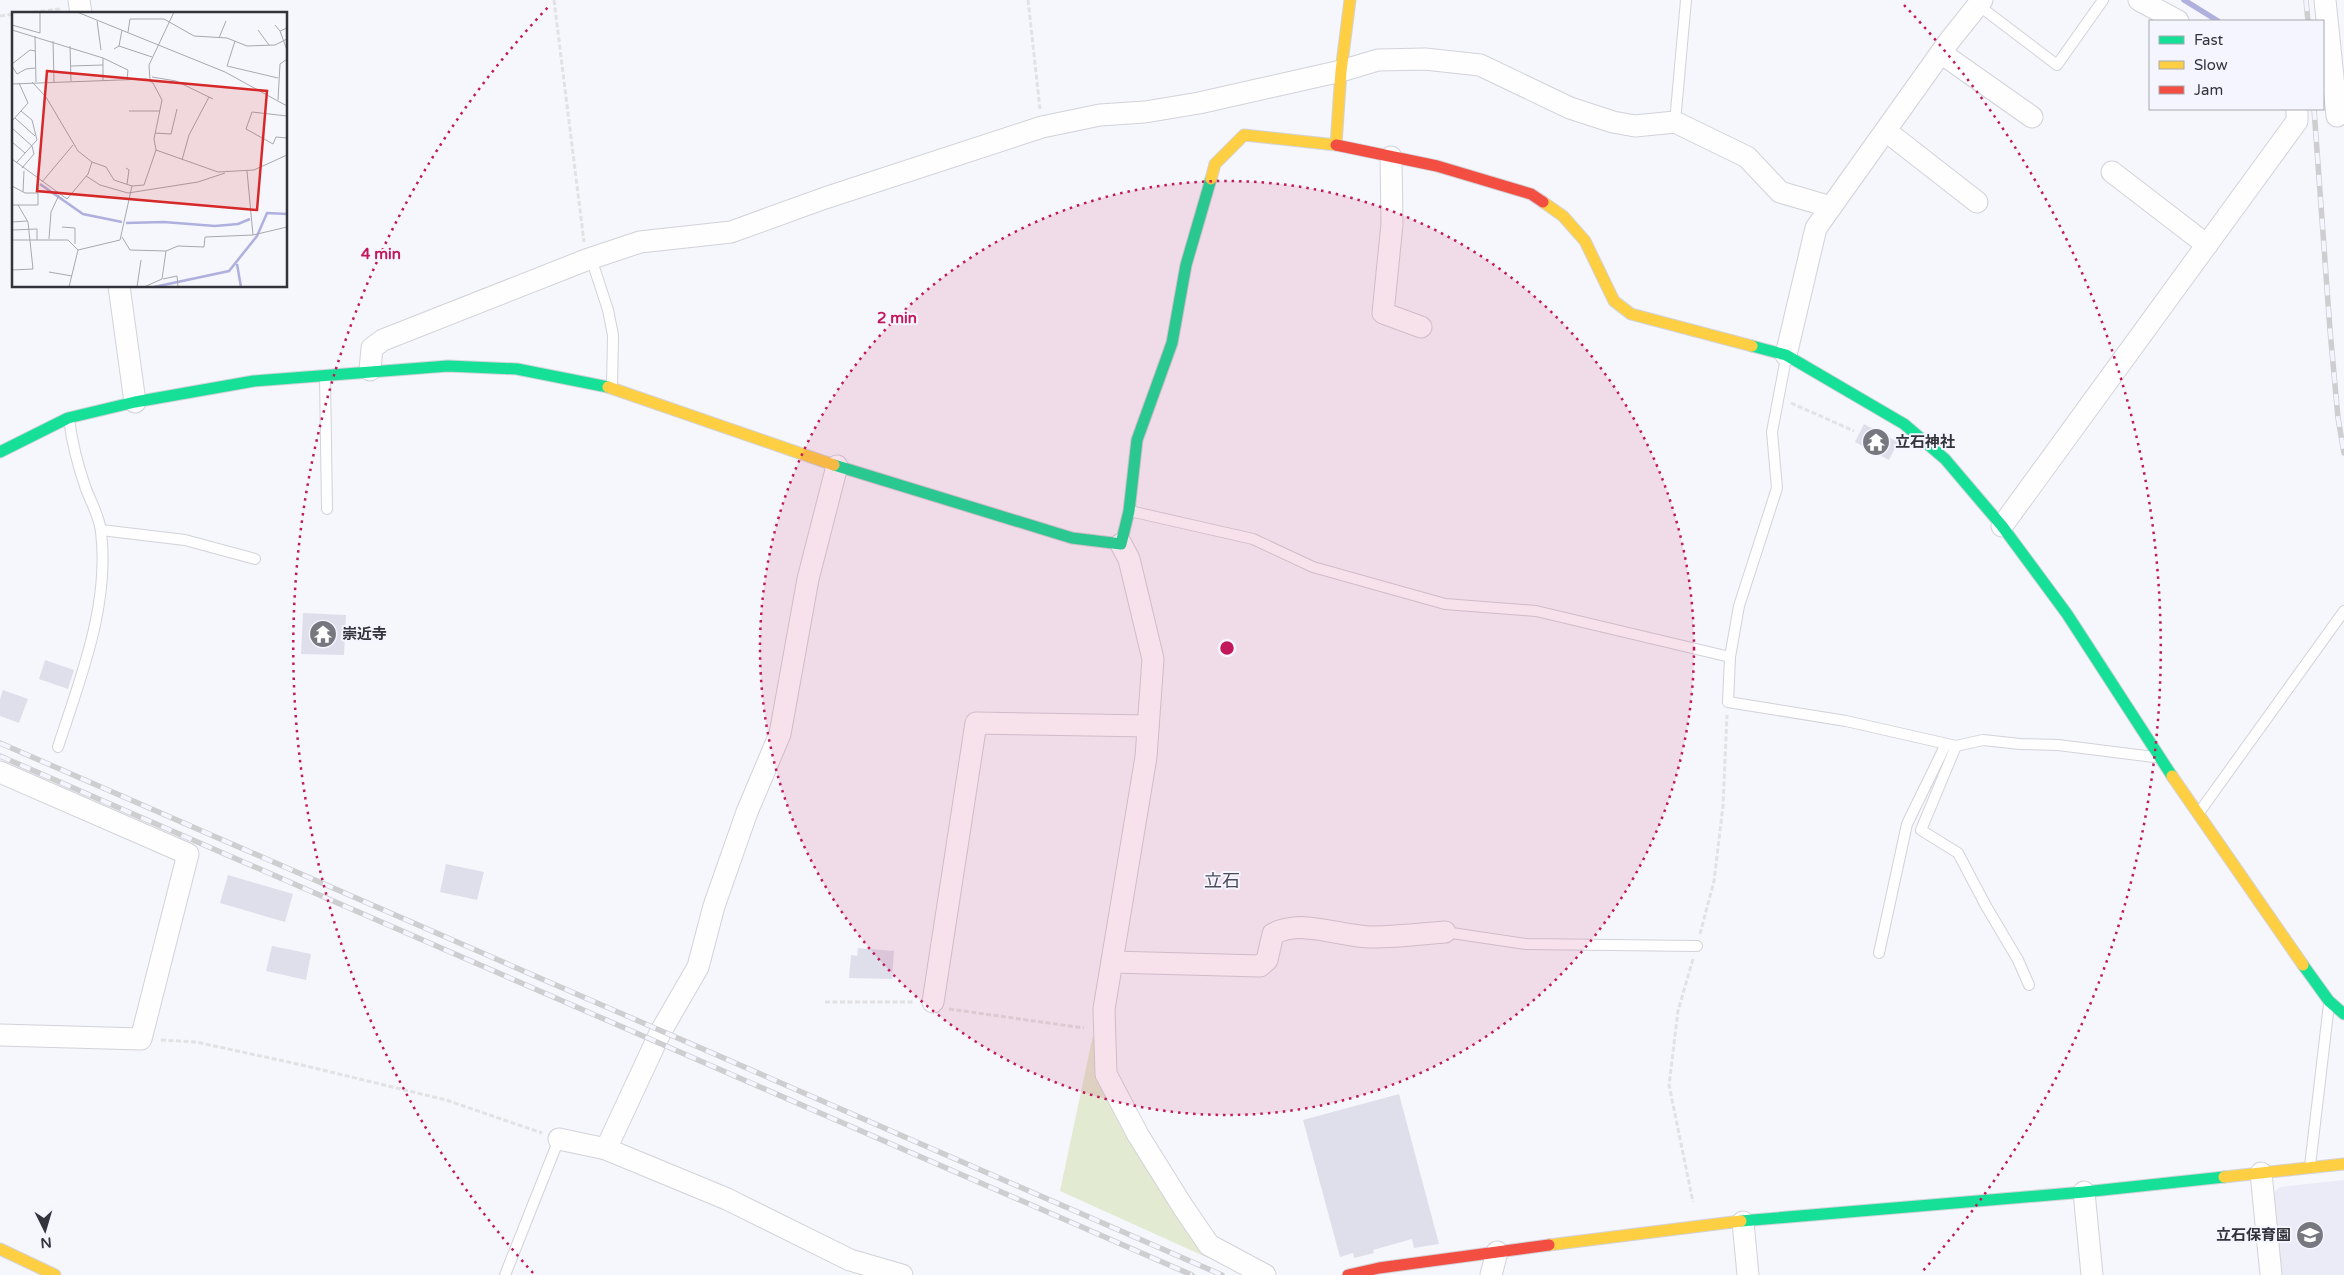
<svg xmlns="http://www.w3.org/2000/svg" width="2344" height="1275" viewBox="0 0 2344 1275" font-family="'Varela Round','Noto Sans JP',sans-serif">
  <rect width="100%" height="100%" fill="#f6f7fc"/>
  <polygon fill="#eaebf7" points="2344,1180 2344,1275 2280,1275 2272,1194 2280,1187"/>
  <polygon fill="#e2ebd1" points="1093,1035 1096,1054 1209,1251 1208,1258 1060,1191"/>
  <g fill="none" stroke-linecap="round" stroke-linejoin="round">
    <polyline stroke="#afb0de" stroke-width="5.5" points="2184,0 2218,21"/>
  </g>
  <g fill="#dedfeb">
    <polygon points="1864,424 1898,442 1889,460 1855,442"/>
    <polygon points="303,613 346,615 344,655 301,654"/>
    <polygon points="45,660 74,670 68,689 39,679"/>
    <polygon points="3,690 28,699 19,723 0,716 0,699"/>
    <polygon points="446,864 484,872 477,900 440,892"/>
    <polygon points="228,875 293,894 285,922 220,903"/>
    <polygon points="272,946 311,954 306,980 266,971"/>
    <polygon points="858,948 894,951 892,979 849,978 851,955 857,956"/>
    <polygon points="1399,1094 1439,1244 1414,1248 1412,1239 1373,1250 1374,1253 1354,1258 1353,1253 1340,1257 1303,1120"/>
  </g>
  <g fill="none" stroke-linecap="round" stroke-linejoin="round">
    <g stroke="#d2d2d9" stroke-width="12">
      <g id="lane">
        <polyline points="1978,5 2057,65 2103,0"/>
        <polyline points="1675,122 1686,0"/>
        <polyline points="591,258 608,310 613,335 612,387"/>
        <polyline points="1786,358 1772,432 1777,488 1739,606 1730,657 1728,702 1846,721 1956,746 1983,740 2020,744 2058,745 2154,757"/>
        <polyline points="325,377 327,509"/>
        <polyline points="1130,511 1253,539 1313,567 1445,604 1536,611 1730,657"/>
        <polyline points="101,530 185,540 255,559"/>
        <polyline points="1956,746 1921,830 1958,853 1986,906 2018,960 2029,985"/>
        <path d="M58,747C80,679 110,605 101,532C100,518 91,502 86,489C78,466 72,443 69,419"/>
        <polyline points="2198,814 2344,611"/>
        <polyline points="1445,932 1526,944 1697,946"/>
        <polyline points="1879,953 1907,824 1946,744"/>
        <polyline points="2310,1166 2329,1004"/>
        <polyline points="505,1275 559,1139"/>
      </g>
    </g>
    <g stroke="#d2d2d9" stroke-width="23">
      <g id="street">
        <polyline points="79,0 81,14"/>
        <polyline points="2139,0 2178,21"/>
        <polyline points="2325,0 2337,116"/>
        <polyline points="1941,53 2032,117"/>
        <polyline points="1886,131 1977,202"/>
        <polyline points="1391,157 1392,224 1383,313 1421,327"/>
        <polyline points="2112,172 2207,245"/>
        <polyline points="119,286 135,402"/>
        <polyline points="1786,355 1816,228 1950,40 1982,0"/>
        <polyline points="370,370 372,348 383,340 586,260 640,242 731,232 825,198 1042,127 1100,115 1145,112 1199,103 1341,71 1378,60 1425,59 1480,65 1570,108 1613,122 1635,126 1675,122 1747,157 1780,192 1831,207"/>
        <polyline points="2002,526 2297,121 2297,109"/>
        <polyline points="1121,544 1129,559 1153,659 1146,757 1104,1009 1106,1074 1138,1135 1183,1207 1209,1245 1265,1275"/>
        <polyline points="0,772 188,854 141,1039 0,1035"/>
        <path d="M1112,962L1260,966L1267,960L1273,934C1303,918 1340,937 1372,937C1396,937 1421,934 1445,932"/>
        <polyline points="933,1002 976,723 1148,726"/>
        <polyline points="559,1139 606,1149 727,1199 850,1260 902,1275"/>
        <polyline points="606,1149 661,1031 698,967 714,906 747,812 780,734 808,579 837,466"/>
        <polyline points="2261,1173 2271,1275"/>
        <polyline points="2084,1192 2092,1275"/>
        <polyline points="1743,1222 1748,1275"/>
        <polyline points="1491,1275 1497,1252"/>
      </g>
    </g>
    <g stroke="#d2d2d9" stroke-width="13">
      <g id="fast">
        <polyline points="1752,346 1786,355 1904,424 1945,459 2002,526 2067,614 2172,776"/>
        <polyline points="0,452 68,418 135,402 254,381 448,366 517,369 608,387"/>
        <polyline points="834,465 1072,538 1121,544 1129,511 1137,440 1172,343 1186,265 1211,179"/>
        <polyline points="2303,965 2329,1001 2344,1014"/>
        <polyline points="1741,1221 2084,1192 2224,1177"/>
      </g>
    </g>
    <g stroke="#d2d2d9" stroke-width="13">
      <g id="slow">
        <polyline points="1211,179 1215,164 1244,135 1336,145 1341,71 1350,0"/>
        <polyline points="1543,202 1563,216 1585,241 1614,301 1631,314 1752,346"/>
        <polyline points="608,387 834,465"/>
        <polyline points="2172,776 2303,965"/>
        <polyline points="2224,1177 2344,1164"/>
        <polyline points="1549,1245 1741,1221"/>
        <polyline points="0,1249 55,1275"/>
      </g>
    </g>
    <g stroke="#d2d2d9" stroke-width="13">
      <g id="jam">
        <polyline points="1336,145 1437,166 1531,194 1543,202"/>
        <polyline points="1348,1275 1379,1268 1549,1245"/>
      </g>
    </g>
    <g stroke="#e2e2e4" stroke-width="3" stroke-dasharray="5 2.5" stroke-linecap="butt">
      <polyline points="554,0 584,242"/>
      <polyline points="1028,0 1040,109"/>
      <polyline points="18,14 60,9"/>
      <polyline points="0,16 14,14"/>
      <polyline points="1791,403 1854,431"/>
      <polyline points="1700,934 1714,881 1723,806 1727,715"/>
      <polyline points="1693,959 1678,1011 1669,1085 1693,1202"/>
      <polyline points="825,1002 915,1002"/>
      <polyline points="949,1009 1084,1028"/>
      <polyline points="161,1040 196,1042 302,1065 446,1100 542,1133"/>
    </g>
    <use href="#lane" stroke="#fefeff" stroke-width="10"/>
    <use href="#street" stroke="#fefeff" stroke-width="21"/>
    <use href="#fast" stroke="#16e098" stroke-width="11"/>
    <use href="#slow" stroke="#ffcf43" stroke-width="11"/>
    <use href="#jam" stroke="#f24e42" stroke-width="11"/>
    <g stroke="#ceced0" stroke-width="5.5">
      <g id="rail">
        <polyline points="2306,0 2308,21"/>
        <polyline points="2314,109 2330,330 2338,418 2344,453"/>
        <polyline points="0,743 1222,1275"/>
        <polyline points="0,756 1192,1275"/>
      </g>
    </g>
    <use href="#rail" stroke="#f4f5fe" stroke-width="4" stroke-dasharray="11" stroke-linecap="butt"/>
  </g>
  <circle cx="1227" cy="648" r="467" fill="#c2185b" fill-opacity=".12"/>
  <g fill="none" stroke="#c2185b" stroke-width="2.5" stroke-dasharray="2.5 5">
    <circle cx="1227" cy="648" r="467"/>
    <path d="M533 1273A934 934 0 0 1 550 5M1904 5A934 934 0 0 1 1921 1273"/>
  </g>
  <defs>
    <g id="temple-disc" transform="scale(1.4375)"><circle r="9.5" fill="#77787f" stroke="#f4f5fe"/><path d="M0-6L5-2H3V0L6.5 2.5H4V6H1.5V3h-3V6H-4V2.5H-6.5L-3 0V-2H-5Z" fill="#fff"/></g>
    <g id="school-disc" transform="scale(1.4375)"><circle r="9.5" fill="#77787f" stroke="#f4f5fe"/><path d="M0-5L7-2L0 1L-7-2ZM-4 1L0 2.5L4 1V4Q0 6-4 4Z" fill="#fff"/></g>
  </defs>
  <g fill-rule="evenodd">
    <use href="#temple-disc" x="1876" y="442"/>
    <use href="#temple-disc" x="323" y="634"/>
    <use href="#school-disc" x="2310" y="1235"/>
  </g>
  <g text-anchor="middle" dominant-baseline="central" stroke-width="4" stroke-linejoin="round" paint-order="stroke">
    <g font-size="15" font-weight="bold" fill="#33333b" stroke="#f4f5fe" text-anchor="start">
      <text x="1895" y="442">立石神社</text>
      <text x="342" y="634">崇近寺</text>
      <text x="2291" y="1235" text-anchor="end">立石保育園</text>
    </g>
    <g font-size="18" fill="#4b4b5d" stroke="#f4f5fe">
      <text x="1222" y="881">立石</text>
    </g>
  </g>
  <g transform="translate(12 12)">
    <rect width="275" height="275" fill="#f6f7fc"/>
    <path fill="none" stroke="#afb0de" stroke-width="2.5" d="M28,172L71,202L110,210M114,211L152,210L203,214L226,212L238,207M225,252L229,275M142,275L217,259L245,224L255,201L275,202"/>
    <path fill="none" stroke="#a8a9af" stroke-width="1" d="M65,0L213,60L275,94M85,9L89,38M0,13L28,21V0M263,13L268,19L275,16M0,18L91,46L116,58L115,68M246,18L257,33M268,19L275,38M116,20L118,7H152L182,24L215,26L235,34L263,33L275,27M23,24L24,70M207,26L214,9M41,29L42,70M58,34L59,69M107,34L140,45M102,37L107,34L110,18M0,52L18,38L23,39M0,54L5,62L14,57L23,56M59,54L91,53M215,54L266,66M215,54L223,29M140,65L164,69L201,87M91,69V46M138,69L137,53L162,0M20,70L34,85L66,139L80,150L94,155L102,168L120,174M0,72L135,67L141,71L150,88L142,127L144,138M266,88L268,52L275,47M117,99H148M275,104L240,100L234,117L261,132L264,125L275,126M3,106L23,124M0,109L16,91L7,71M0,116L20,134L22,142L10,156M143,121L159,122L165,97M0,130L13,141M0,147L55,187L76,162L80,150M170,148L177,123L197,85M4,151L25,128L20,108L9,99M114,156L117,158L115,172M235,159L241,223M74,164L88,173L116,181L186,170L213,161M30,170L61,133M0,174L13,181H26M11,180L12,159M0,193H26V168M0,210L15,209M50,215L63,216V232M0,218L25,217V228M110,225L118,238L154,239L166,234L192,235L193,225L241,223L275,215M37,227L39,200L47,183M0,228H56L66,238L108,228L120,174L132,173L144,138L206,160L242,158L275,143M0,258L21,257L16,210L6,193M37,260L60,264M151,267L165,264L166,275M57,275L66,238M125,275L129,248M132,275L150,267L154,239"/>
    <path fill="#d62828" fill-opacity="0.15" stroke="#d62828" stroke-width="2.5" d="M35,59L255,79L245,198L25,179Z"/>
    <rect width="275" height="275" fill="none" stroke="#33333b" stroke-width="2.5"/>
  </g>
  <circle cx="1227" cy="648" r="8" fill="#c2185b" stroke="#f4f5fe" stroke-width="2.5"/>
  <g font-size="15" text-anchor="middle" font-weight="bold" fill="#c2185b" stroke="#f4f5fe" stroke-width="4" stroke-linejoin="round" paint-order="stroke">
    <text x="381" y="259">4 min</text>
    <text x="897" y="323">2 min</text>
  </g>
  <rect x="2149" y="20" width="175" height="90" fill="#f4f5fe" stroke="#a7a7b0"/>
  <rect x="2159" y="36" width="25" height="8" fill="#16e098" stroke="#a7a7b0"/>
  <text x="2194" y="45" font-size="15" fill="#33333b">Fast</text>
  <rect x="2159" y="61" width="25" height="8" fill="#ffcf43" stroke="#a7a7b0"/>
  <text x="2194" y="70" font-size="15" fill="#33333b">Slow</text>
  <rect x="2159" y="86" width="25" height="8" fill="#f24e42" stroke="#a7a7b0"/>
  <text x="2194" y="95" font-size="15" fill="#33333b">Jam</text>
  <g transform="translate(45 1230) rotate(175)" stroke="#f4f5fe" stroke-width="4" paint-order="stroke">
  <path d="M0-4L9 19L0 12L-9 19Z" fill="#33333b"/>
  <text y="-8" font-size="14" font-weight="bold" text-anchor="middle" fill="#33333b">N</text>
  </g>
</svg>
